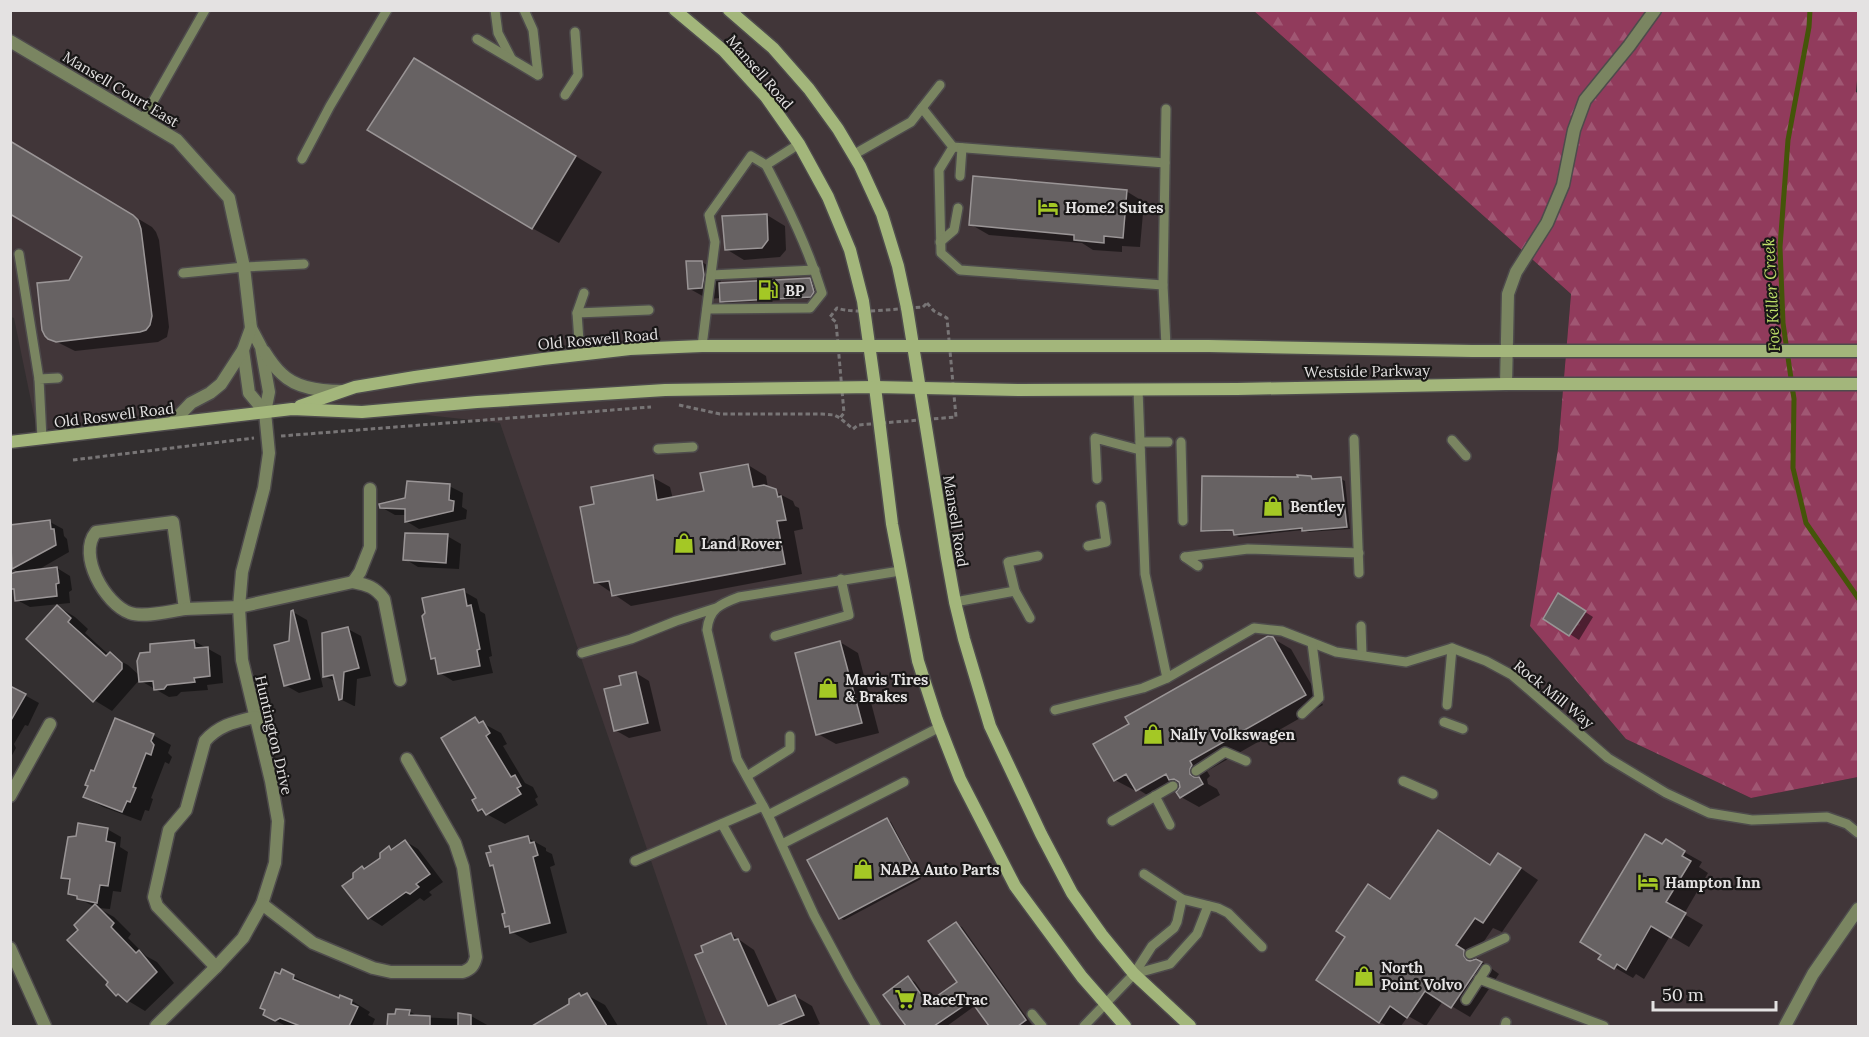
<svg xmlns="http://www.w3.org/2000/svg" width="1869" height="1037" viewBox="0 0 1869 1037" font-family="Lora,serif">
  <defs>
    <pattern id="forest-firs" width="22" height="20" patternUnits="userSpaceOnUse" patternTransform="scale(1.5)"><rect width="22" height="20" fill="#913b5c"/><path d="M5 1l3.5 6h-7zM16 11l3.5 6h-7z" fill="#a05773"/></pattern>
  </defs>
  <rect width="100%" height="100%" fill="#322e2f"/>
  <polygon fill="#413639" points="10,11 1254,11 1571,294 1558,449 1626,739 1751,798 1858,777 1858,1026 708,1026 500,423 314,403 37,430 14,318 11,317"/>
  <polygon fill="url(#forest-firs)" points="1254,11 1858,11 1858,69 1856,92 1858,93 1858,777 1751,798 1626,739 1530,626 1558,449 1571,294"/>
  <g fill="#0007">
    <polygon points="441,75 602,172 559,243 532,228"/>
    <polygon points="10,142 152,227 156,232 159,240 169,327 167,337 158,342 75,351 49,338 70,282 84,256"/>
    <polygon points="1126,191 1144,202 1140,247 1122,246 1122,252 1093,250 1082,243 989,235 970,224"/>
    <polygon points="767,215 785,226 786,250 780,257 744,260 726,249"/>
    <polygon points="702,262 720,273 721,285 810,280 814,282 818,294 815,298 725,303 721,301 721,298 708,299 690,289"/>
    <polygon points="748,465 766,476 768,488 793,501 795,506 799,508 803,529 794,531 802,574 631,606 596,582 596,505 652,477 670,487 673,499 705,493"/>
    <polygon points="1311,477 1316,480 1341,479 1345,481 1350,529 1308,532 1303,530 1239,537 1235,535 1235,531 1206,532 1202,530"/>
    <polygon points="449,486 463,493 462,507 467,510 466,519 419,529 406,521 407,515 395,515 381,507"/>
    <polygon points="50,522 63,529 64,536 67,539 69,552 36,571 57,568 70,576 72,590 69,592 70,603 30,607 17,600 16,590 13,589 21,573 13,569 10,551 10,526"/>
    <polygon points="447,536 461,544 459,569 418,567 405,559"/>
    <polygon points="463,591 477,599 480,611 485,614 492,656 489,657 493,673 453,681 440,673 438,661 432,658 427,613"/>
    <polygon points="1567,600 1593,617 1579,640 1545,618"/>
    <polygon points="57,606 75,617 88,629 85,633 109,655 128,665 140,676 152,653 151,646 194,641 221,656 223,683 207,685 208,690 181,692 177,696 169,697 141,681 141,678 112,711 94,700"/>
    <polygon points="293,612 307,620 323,687 299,693 285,685"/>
    <polygon points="348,629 361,636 371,676 357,679 355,706 354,706 340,699 336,682 325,676"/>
    <polygon points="1272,638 1291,649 1323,705 1207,771 1210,776 1207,779 1208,784 1217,789 1220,795 1199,807 1181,797 1183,784 1155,800 1136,788 1134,790 1115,780 1131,724"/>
    <polygon points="840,642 858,653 879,733 836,744 818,734"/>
    <polygon points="636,673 649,681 661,731 629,738 615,730 623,686"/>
    <polygon points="10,687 39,703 28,726 25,725 14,744 16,748 10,759"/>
    <polygon points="475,719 501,733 507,744 503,746 525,783 533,787 538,797 535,799 538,805 505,824 479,810"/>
    <polygon points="153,735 171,745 168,753 172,757 169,764 165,762 151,798 153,799 149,811 145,810 141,821 103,807 85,797 95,773"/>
    <polygon points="887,820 891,822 921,879 844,920 840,918"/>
    <polygon points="107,829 121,837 120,847 128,852 121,892 113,891 110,909 98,908 114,917 131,934 128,938 146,956 157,962 174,983 145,1011 117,994 81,930 95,907 70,894 71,882 62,877"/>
    <polygon points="1438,832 1491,866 1516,865 1538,880 1502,932 1493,928 1474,956 1499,974 1470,1017 1443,1001 1426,1026 1408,1016 1401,1026 1388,1026 1379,1022 1391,900"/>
    <polygon points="528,838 546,848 546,851 552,854 555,865 550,867 567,933 530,943 512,932 511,929 506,926 507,914 494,867 491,865"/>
    <polygon points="405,841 418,849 443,882 429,892 432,895 424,901 420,898 382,926 369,918 365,870 381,858 389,848 392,850"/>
    <polygon points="1663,846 1684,852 1702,862 1699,867 1708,873 1684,914 1703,925 1689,947 1670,936 1644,979 1636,974 1633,978 1600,959"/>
    <polygon points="956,924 962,927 1032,1025 1029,1026 991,1026 976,1005 947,1026 907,1026 885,995 908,978 915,982 930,1003 959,982"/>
    <polygon points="731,934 754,950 778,1003 795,996 812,1006 820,1024 814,1026 729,1026 697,956"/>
    <polygon points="283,971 312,986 311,988 340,1000 352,1001 370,1012 368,1015 375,1019 372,1026 286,1026 265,1015"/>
    <polygon points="579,994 584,997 587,995 605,1005 618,1026 534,1026 571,1005"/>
    <polygon points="409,1011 419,1017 459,1019 471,1016 489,1026 389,1026 390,1015"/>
  </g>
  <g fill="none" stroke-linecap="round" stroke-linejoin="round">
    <polyline stroke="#445509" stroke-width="5" points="1810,10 1809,27 1788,140 1780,247 1783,323 1794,399 1793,468 1806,523 1858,598"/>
  </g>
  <g fill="#676263" stroke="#9a9596" stroke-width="1.5">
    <polygon points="414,58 576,156 532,229 367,130"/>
    <polygon points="10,141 133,215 138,220 141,229 152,316 150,325 146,330 140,332 56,342 48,339 45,336 42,330 37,283 69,280 82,257 10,214"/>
    <polygon points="973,176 1127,190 1123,238 1104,236 1104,243 1074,240 1074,235 969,225"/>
    <polygon points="767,214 768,240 762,248 725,250 722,216"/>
    <polygon points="686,261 702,261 704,275 702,288 688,289"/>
    <polygon points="810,278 814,292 811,297 720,302 719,283"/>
    <polygon points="748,464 753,487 764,485 776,489 778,497 781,496 786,520 777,521 785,564 612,596 609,581 594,583 580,507 594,504 591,487 653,475 657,500 704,491 700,473"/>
    <polygon points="1297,475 1311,476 1312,479 1341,477 1347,527 1302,531 1302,528 1234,535 1233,530 1201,531 1202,476 1298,477"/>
    <polygon points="407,481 450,484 449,500 454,501 453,511 405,522 405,509 380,508 379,504 405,498"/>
    <polygon points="50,520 51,529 54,529 56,545 12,569 10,525"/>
    <polygon points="405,533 448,534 446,563 403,560"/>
    <polygon points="57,567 59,583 56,584 57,596 15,601 14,589 11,589 10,574 16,572"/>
    <polygon points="464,589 467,606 471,605 480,649 477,650 480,666 438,674 435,658 431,659 422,616 425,613 422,598"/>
    <polygon points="1558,593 1586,611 1569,636 1543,619"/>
    <polygon points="57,605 71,618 68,622 106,656 110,652 122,663 122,669 93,702 26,639"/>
    <polygon points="293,610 310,679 284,686 274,645 289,641 291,611"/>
    <polygon points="348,627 359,668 344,672 342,699 339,700 333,675 323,677 322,633"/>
    <polygon points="1268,636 1273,637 1306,695 1190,761 1192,765 1190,769 1190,774 1194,777 1199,777 1203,784 1180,798 1176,792 1180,787 1179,782 1174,779 1169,780 1166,774 1136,791 1126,774 1114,781 1093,744 1129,724 1125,717"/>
    <polygon points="194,640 195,648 208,647 210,676 194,678 195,682 167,685 164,689 154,690 153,681 139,682 137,661 140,653 150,652 150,644"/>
    <polygon points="840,641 862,723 816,735 795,653"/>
    <polygon points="636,672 648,723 614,731 604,689 621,685 619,676"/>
    <polygon points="10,686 26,694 10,722"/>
    <polygon points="475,717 479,723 483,721 490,733 486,736 511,777 515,775 521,786 517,788 521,794 486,815 482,809 478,811 472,800 476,798 441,738"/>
    <polygon points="115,718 154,734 151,741 154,745 151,755 146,753 133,787 136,788 130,802 127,801 122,812 83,797 88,786 85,785 91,770 94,771"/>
    <polygon points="887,818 919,877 839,919 807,860"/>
    <polygon points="78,823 108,828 106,841 115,843 108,886 100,885 97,903 77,899 77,896 68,894 70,879 61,878 68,837 76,836"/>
    <polygon points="1438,830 1490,865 1498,853 1521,868 1483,923 1475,918 1456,945 1464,950 1464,956 1467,960 1470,961 1476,959 1482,962 1451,1008 1425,991 1407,1018 1390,1006 1379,1023 1316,980 1345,937 1336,931 1368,884 1390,899"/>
    <polygon points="1645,834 1662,844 1666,839 1685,851 1682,856 1691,861 1666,902 1686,913 1671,938 1651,926 1626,970 1617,964 1614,969 1598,959 1601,955 1580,942"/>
    <polygon points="528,836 530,843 534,842 538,855 533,857 550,923 510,933 509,926 505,927 502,914 505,913 493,865 490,866 486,853 491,852 489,846"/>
    <polygon points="405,840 430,874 416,884 419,887 410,894 406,892 368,919 342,886 353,878 353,873 362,866 364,869 380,858 380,853 389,846 391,850"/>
    <polygon points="95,904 114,923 111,927 136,953 139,950 157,972 127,1002 118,994 116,996 106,985 108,982 67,940 78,930 74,925"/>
    <polygon points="956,922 1026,1020 1018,1026 989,1026 971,1001 934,1026 906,1026 883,995 908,976 927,1003 957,982 928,941"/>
    <polygon points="731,933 734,940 738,939 768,1006 795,995 804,1015 777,1026 727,1026 695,955 703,952 701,946"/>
    <polygon points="282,969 294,975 293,979 339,998 340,995 352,1000 351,1004 358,1007 349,1026 300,1026 280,1018 275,1021 263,1015 265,1010 260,1008 275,972 280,974"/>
    <polygon points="579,993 581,996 587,993 607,1026 532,1026 569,1004 569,999"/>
    <polygon points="396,1009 410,1010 409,1015 430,1016 430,1026 387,1026 388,1014 395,1014"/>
    <polygon points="458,1013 471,1015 471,1026 458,1026"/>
  </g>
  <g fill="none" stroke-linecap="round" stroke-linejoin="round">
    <g stroke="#4e4b4c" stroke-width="12">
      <g id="lane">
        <polyline points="495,10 498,33 511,58"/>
        <polyline points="524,10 533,30 538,75"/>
        <polyline points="477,39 538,75"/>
        <polyline points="565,95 578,75 575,32"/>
        <polyline points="922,108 953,147 939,170 941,253 960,270 1163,285 1166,346"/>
        <polyline points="143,119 205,10"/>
        <polyline points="953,147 1165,163"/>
        <polyline points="853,155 911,122 940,85"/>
        <polyline points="302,159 330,106 387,10"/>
        <polyline points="960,176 962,148"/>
        <polyline points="940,242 954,230 958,208"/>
        <polyline points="19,254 39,379"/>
        <polyline points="183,273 244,267 304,264"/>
        <polyline points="711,275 815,270"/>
        <polyline points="1163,285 1166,109"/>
        <path d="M707,309L810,308L822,293C808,248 788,207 766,165"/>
        <polyline points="577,313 649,310"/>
        <polyline points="702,346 715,242 709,215 751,156 766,165 799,144"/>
        <polyline points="580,355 577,313 584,293"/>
        <polyline points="1138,389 1145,574 1167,678"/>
        <polyline points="42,439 39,379 58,378"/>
        <polyline points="1354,439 1359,573"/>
        <polyline points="1452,440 1466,456"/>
        <polyline points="1140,442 1168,442"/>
        <polyline points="1181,442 1183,521"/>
        <polyline points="658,449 693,447"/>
        <polyline points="1097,479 1095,438 1140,450"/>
        <polyline points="1088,546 1106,542 1101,506"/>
        <polyline points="1185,557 1248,549 1359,553"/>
        <polyline points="1185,557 1198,566"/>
        <polyline points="955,602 1015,591"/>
        <polyline points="1030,618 1015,591 1008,562 1038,556"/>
        <polyline points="1361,626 1362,655"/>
        <polyline points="775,636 849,615 841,579"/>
        <polyline points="582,653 631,639 676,621 716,608"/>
        <polyline points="1447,705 1452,648"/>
        <polyline points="1055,710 1143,688 1167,678 1254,628 1282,631 1336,652 1406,662 1452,648 1486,661 1512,675 1608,758 1666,793 1709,813 1752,820 1827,817 1847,824 1858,833"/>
        <polyline points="1302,714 1319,698 1312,643"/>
        <polyline points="1444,722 1463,729"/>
        <polyline points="1196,771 1225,752 1246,761"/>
        <polyline points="747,776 790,749 790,736"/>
        <polyline points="1403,781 1433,794"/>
        <polyline points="1155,796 1170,825"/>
        <polyline points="768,815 940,727"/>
        <polyline points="1112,821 1173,786"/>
        <polyline points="722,824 746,867"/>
        <polyline points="782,844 904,782"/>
        <polyline points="635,861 763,806"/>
        <polyline points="1144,874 1182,899 1218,908 1228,913 1262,947"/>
        <polyline points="1470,954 1505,938"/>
        <polyline points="1134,974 1170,964 1197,934 1208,906"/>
        <polyline points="1479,979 1604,1026"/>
        <polyline points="1466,1000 1486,969"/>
        <polyline points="1032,1014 1042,1026"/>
        <path d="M876,1026L849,980L814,915L768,815L737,759L707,630C709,609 720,604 739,597L900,571"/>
        <polyline points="1084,1026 1134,974 1152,946 1174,928 1177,922 1182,899"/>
        <polyline points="1505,1026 1506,1022"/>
      </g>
    </g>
    <g stroke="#4e4b4c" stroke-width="15">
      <g id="street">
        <polyline points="10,41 177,140 229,198 244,267 251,328 261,347 269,392 265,412 269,453 264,488 242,572 239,607 242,660 271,781 278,821 275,863 262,904 243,938 216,967 156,1026"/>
        <polyline points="243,350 249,393 265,412"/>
        <path d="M264,351C269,359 275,368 282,374C297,389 322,391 342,391"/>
        <polyline points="1506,384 1508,294 1516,272 1547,223 1563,185 1574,130 1585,100 1629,46 1655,10"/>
        <polyline points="172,423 191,403 210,393 221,384 243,350 251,328"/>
        <path d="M173,522L185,609C170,611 144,618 130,613C105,604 77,555 96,532Z"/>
        <polyline points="353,582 360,572 370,547 370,489"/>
        <path d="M185,609L239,607L353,582C368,585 375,587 384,599L400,680"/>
        <polyline points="10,796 50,724"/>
        <path d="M262,904L313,943L373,968L391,972H463C471,969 474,966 476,957L463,867L455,843L407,759"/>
        <polyline points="10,948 45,1026"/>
        <path d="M216,967L157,906L154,897L169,830L186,810L205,741C219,725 235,722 255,717"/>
        <polyline points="1785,1026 1813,974 1858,909"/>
      </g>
    </g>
    <g stroke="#4e4b4c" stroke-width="15">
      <g id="secondary">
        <polyline points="675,10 724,51 766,97 799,144 828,197 850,250 863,301 875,387 892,524 918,661 937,720 960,779 1015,886 1082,977 1125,1026"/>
        <polyline points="729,10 773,48 809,89 838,129 860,166 882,214 898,266 907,308 947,558 955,602 964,639 990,726 1041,834 1072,893 1102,935 1134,974 1190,1026"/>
        <polyline points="300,406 355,387 415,377 543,359 630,349 702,346 1209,346 1472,351 1858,351"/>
        <polyline points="10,442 292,409 362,412 477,402 665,390 875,387 1021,390 1237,389 1506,384 1858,384"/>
      </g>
    </g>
    <g stroke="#787576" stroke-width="3" stroke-dasharray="4.5 3" stroke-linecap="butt">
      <path d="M927,303L934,311L947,318L956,417L858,425L853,429L840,418L844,413L836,322L830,317L837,308C856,315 901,308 923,307Z"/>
      <polyline points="679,405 720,414 822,414 834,415 840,418"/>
      <polyline points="281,436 651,407"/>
      <polyline points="73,460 254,438"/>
    </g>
    <use href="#lane" stroke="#7a8561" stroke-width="9"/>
    <use href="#street" stroke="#7a8561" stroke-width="12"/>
    <use href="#secondary" stroke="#a3b67b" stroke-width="12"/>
  </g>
  <defs>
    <g id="hotel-bare" transform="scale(1.62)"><path d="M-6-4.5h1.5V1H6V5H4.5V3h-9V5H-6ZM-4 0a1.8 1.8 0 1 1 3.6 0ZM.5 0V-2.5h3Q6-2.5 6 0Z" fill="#a4c825" stroke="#191717" stroke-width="2.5" paint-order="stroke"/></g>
    <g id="fuel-bare" transform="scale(1.62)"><path d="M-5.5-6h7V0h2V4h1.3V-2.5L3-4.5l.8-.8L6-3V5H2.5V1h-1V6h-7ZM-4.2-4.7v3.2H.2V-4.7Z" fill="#a4c825" stroke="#191717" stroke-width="2.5" paint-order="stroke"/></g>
    <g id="shop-bare" transform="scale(1.62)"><path d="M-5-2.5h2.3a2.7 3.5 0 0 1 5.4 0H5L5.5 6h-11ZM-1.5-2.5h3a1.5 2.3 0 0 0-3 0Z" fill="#a4c825" stroke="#191717" stroke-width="2.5" paint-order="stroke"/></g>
    <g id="supermarket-bare" transform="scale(1.62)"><path d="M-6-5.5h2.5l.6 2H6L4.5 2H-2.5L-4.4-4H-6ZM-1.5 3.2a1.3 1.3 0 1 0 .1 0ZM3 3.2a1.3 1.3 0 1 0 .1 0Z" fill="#a4c825" stroke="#191717" stroke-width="2.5" paint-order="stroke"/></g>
  </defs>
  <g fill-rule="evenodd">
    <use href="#hotel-bare" x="1048" y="207"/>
    <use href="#fuel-bare" x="768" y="290"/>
    <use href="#shop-bare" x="1273" y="506"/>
    <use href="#shop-bare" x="684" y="543"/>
    <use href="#shop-bare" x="828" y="688"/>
    <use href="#shop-bare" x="1153" y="734"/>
    <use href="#shop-bare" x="863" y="869"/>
    <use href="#hotel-bare" x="1648" y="882"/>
    <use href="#shop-bare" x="1364" y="976"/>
    <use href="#supermarket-bare" x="905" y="999"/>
  </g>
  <g text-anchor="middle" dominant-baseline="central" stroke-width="4.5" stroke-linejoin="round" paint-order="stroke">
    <g font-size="15" fill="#e4e2e2" stroke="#191717">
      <text transform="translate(760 72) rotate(49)">Mansell Road</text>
      <text transform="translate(121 89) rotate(31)">Mansell Court East</text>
      <text transform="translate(598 339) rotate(-5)">Old Roswell Road</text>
      <text transform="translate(1367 371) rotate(-1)">Westside Parkway</text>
      <text transform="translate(114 415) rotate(-7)">Old Roswell Road</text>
      <text transform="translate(956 521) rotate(81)">Mansell Road</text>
      <text transform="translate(1554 694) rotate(39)">Rock Mill Way</text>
      <text transform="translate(274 735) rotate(77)">Huntington Drive</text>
    </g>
    <g font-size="15" font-weight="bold" fill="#e4e2e2" stroke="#191717" text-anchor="start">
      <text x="1065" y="207">Home2 Suites</text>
      <text x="785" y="290">BP</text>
      <text x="1290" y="506">Bentley</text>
      <text x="701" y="543">Land Rover</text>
      <text x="845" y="679">Mavis Tires<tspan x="845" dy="17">&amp; Brakes</tspan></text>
      <text x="1170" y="734">Nally Volkswagen</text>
      <text x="880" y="869">NAPA Auto Parts</text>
      <text x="1665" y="882">Hampton Inn</text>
      <text x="1381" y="967">North<tspan x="1381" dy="17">Point Volvo</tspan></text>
      <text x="922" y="999">RaceTrac</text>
    </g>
    <g font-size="16" font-style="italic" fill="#bfe069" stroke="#191717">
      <text transform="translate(1771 295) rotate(-93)">Foe Killer Creek</text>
    </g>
  </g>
  <rect width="1869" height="1037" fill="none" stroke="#e4e2e2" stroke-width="24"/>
  <path d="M1653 1001v9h123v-9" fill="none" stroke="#e4e2e2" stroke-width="3"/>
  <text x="1662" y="1001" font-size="18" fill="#e4e2e2" stroke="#191717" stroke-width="4.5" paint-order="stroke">50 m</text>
</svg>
